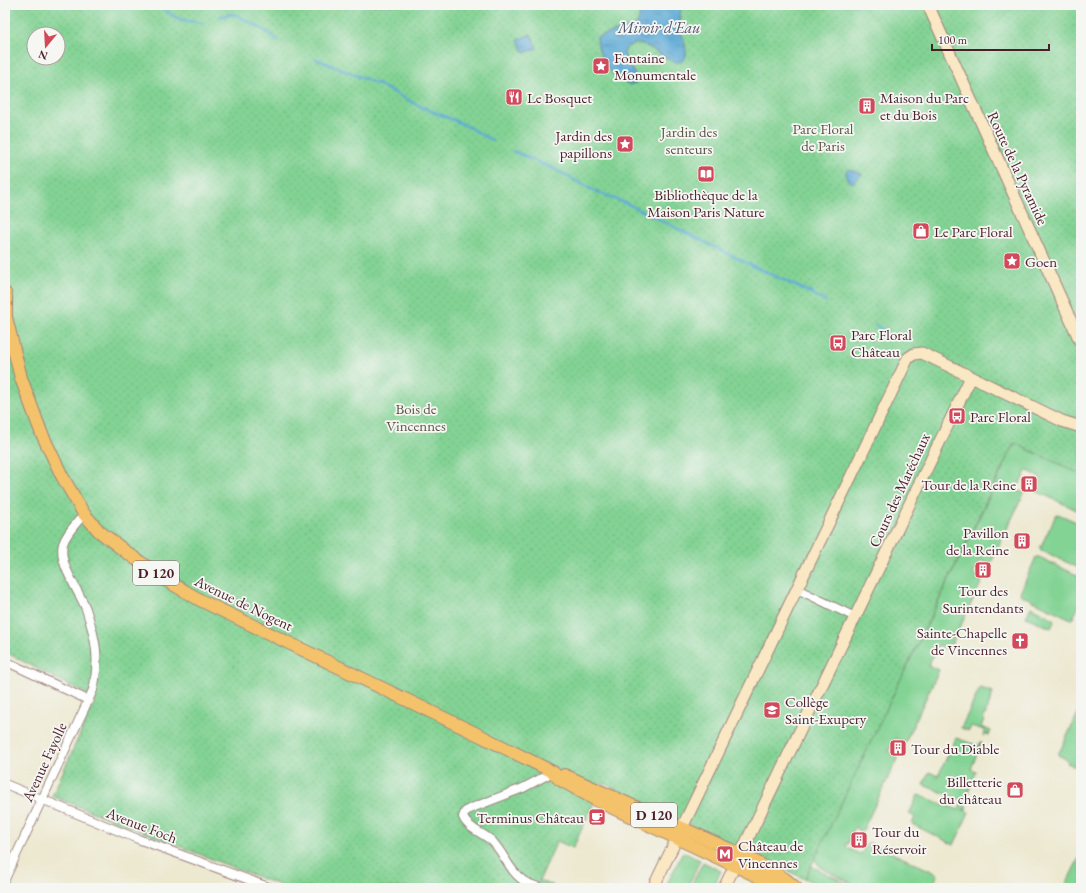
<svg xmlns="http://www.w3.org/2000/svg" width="1086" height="893" viewBox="0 0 1086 893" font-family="'EB Garamond',serif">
  <defs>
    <pattern id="park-dots" width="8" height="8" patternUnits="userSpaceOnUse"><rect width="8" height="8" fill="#83d394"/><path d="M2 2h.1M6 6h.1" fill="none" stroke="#73b580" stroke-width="1.8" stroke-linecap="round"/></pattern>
    <pattern id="water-ripples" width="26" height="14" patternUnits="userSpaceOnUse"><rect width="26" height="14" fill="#5ba9d5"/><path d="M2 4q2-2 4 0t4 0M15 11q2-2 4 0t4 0" fill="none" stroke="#4d89ad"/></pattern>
  </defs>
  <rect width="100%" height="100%" fill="#f6f6f2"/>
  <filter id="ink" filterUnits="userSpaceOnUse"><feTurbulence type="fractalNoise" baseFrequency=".025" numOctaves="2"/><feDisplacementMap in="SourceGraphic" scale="8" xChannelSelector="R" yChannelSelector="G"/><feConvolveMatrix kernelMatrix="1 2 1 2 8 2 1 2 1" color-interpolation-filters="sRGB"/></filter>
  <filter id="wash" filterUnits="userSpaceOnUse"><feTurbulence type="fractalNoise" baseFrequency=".012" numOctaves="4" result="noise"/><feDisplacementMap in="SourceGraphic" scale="16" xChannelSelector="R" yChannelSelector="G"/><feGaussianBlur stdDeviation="0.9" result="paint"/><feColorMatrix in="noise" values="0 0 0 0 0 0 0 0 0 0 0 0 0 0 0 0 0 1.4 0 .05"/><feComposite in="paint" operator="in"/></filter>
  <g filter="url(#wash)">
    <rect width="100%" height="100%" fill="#ede9d1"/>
    <g fill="#83d394" stroke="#667960">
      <polygon points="1015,443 1081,474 1081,512 1036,491 1038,488 1037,487 1042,481 1040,477 1028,471 1024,473 1025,474 1022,480 1020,481 1021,482 1016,490 1024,493 990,565 980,560 973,574 983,579 949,650 938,645 929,664 928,665 939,670 905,743 895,738 888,752 898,757 862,832 855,827 848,844 846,844 847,848 860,854 863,852 863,851 868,842 938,874 933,885 938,888 864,888 861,886 859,887 821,868 815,860 808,854 914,652"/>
      <polygon points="1058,514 1081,524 1081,569 1041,550 1040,548 1056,515"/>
      <polygon points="1036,557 1039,557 1081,577 1081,601 1073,618 1071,619 1021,595 1020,593"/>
      <polygon points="1031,607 1054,619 1055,620 1051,628 1026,617"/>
      <polygon points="980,688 993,692 991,700 989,700 990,702 985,715 984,715 983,718 984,719 981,727 991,731 989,735 986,734 984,736 983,736 984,730 971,726 969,731 961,728"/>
      <polygon points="1080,709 1081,709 1081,769 1067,763 1068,760 1058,755"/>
      <polygon points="956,738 979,746 981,741 982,742 971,769 976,771 964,805 967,807 966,810 963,809 963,810 969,812 954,845 912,824 915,817 909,814 918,795 959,810 962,800 923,785 929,772 938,776"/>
      <polygon points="683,852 700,860 687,888 665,888"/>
      <polygon points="1081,854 1081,888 1064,888"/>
      <polygon points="801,861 850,885 855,888 825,888 784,868"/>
      <polygon points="703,862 721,871 713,888 690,888"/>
    </g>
    <path fill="url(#park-dots)" stroke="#667960" fill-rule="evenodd" d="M5,5H1081V474L1014,443L805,879L603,783L573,848L557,841L539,881L553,885L552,888H287L247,873L52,796L96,699L5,652ZM34,34H58V58H34Z"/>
    <g fill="url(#water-ripples)" stroke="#526480">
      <path d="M643,5H681C680,14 680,21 681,30C682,38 690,52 684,60C673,74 639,25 624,52L625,57L628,64L638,78L636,83C630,86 626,83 621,80C606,70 598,55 597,37L637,25Z"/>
      <polygon points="531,34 537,48 524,53 518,40"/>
      <polygon points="848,169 862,174 854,183 848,181 846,177 846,171"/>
    </g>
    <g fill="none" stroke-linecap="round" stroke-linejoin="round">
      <g stroke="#5ba9d5" stroke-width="2.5">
        <path d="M162,5C171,21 188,21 204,23"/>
        <polyline points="220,17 230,14 237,15 269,33 278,41"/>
        <polyline points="316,59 380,85 417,105 463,124 493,141"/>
        <polyline points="513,151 554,169 593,190 630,205 751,265 811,293 826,302"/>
        <polyline points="875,325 887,332"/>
      </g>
    </g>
  </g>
  <g filter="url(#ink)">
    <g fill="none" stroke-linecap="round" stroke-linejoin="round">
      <g stroke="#9c847e" stroke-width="10">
        <g id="street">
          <polyline points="797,589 855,617"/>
          <polyline points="5,661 88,700"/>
          <polyline points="5,784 138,839 271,888"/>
          <path d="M5,879L93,690C100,659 96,639 86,609C79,590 58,565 63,544C66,533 77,523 84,514"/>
          <path d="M543,888C535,886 526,884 520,878C508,868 503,852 492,841C483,833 467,828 463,817L465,812L469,809L523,788L553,772"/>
        </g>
      </g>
      <g stroke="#9c847e" stroke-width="13">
        <g id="secondary">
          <polyline points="928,5 1081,343"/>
          <polyline points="653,888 908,358 914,354 922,353 1062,421 1081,427"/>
          <polyline points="724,888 971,377"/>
        </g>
      </g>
      <g stroke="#9c847e" stroke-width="14">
        <g id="primary">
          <polyline points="5,293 6,296 6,316"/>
          <polyline points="5,313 21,378 41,432 62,476 84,514 99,531 126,552 164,579 200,600 481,736 553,772 559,779 596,800 782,888"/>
          <polyline points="564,775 751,859 785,879 796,888"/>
        </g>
      </g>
      <use href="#street" stroke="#fff" stroke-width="8"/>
      <use href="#secondary" stroke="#fae7c3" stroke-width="11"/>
      <use href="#primary" stroke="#f3c26a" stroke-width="12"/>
    </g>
  </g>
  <defs>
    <g id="sight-square" transform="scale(0.9)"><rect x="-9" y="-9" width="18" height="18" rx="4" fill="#d1495b" stroke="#f6f6f2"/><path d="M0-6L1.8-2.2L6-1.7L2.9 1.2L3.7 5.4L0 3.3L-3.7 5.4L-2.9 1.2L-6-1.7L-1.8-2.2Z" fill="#fff"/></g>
    <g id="restaurant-square" transform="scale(0.9)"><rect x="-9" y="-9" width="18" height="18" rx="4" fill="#d1495b" stroke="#f6f6f2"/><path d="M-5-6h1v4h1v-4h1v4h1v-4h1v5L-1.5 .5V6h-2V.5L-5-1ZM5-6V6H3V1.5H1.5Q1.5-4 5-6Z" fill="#fff"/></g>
    <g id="building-square" transform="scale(0.9)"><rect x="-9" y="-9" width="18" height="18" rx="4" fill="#d1495b" stroke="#f6f6f2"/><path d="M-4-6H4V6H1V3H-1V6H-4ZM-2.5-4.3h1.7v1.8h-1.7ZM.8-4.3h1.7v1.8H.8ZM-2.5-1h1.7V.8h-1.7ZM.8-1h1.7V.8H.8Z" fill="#fff"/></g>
    <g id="library-square" transform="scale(0.9)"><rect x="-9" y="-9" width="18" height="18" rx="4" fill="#d1495b" stroke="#f6f6f2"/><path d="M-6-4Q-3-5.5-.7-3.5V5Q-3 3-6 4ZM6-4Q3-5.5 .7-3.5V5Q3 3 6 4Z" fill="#fff"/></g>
    <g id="shop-square" transform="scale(0.9)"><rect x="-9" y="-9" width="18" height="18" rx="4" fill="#d1495b" stroke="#f6f6f2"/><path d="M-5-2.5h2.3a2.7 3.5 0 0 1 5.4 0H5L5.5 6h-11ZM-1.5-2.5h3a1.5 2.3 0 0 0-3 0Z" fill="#fff"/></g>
    <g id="bus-square" transform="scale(0.9)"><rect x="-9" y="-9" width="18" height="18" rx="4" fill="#d1495b" stroke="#f6f6f2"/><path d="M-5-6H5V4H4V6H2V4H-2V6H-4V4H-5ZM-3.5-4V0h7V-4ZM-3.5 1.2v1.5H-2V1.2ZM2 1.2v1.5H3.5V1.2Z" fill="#fff"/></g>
    <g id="church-square" transform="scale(0.9)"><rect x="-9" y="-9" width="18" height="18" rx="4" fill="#d1495b" stroke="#f6f6f2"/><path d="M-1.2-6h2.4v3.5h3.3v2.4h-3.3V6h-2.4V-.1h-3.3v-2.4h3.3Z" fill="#fff"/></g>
    <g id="school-square" transform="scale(0.9)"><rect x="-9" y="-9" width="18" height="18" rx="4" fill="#d1495b" stroke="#f6f6f2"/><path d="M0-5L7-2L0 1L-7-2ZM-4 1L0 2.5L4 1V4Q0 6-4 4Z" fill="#fff"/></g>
    <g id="cafe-square" transform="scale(0.9)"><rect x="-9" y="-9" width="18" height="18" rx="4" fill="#d1495b" stroke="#f6f6f2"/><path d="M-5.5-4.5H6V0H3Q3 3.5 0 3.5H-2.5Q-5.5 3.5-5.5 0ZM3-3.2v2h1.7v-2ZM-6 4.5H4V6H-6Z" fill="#fff"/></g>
    <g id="metro-square" transform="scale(0.9)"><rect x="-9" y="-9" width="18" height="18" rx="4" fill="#d1495b" stroke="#f6f6f2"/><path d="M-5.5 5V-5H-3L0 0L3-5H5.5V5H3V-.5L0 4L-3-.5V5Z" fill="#fff"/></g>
  </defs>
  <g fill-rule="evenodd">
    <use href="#sight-square" x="601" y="66"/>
    <use href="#restaurant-square" x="514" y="97"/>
    <use href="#building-square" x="867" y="106"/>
    <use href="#sight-square" x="625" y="144"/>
    <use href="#library-square" x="706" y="174"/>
    <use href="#shop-square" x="921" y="231"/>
    <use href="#sight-square" x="1012" y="261"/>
    <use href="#bus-square" x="838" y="343"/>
    <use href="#bus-square" x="957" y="416"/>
    <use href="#building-square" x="1029" y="484"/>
    <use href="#building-square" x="1022" y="541"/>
    <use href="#building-square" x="983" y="570"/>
    <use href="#church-square" x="1020" y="641"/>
    <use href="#school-square" x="772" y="710"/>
    <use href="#building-square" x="898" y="748"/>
    <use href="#shop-square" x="1015" y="790"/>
    <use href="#cafe-square" x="597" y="817"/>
    <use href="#building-square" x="859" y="840"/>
    <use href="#metro-square" x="725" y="854"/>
  </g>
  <g text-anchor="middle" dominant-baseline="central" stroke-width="3.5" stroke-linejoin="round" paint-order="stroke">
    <g fill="#f6f6f2" stroke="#7e6067" stroke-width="1">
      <rect x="133" y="561" width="46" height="24" rx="3"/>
      <rect x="631" y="803" width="46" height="24" rx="3"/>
    </g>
    <g font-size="14" font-weight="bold" fill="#4a1f2b">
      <text x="156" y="573">D 120</text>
      <text x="654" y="815">D 120</text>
    </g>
    <g font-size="15" fill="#4a1f2b" stroke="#f6f6f2" text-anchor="start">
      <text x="614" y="57">Fontaine<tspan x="614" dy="17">Monumentale</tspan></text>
      <text x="527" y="97">Le Bosquet</text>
      <text x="880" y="97">Maison du Parc<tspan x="880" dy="17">et du Bois</tspan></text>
      <text x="612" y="135" text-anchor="end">Jardin des<tspan x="612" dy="17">papillons</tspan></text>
      <text x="706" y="194" text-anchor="middle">Bibliothèque de la<tspan x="706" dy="17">Maison Paris Nature</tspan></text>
      <text x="934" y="231">Le Parc Floral</text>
      <text x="1025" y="261">Goen</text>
      <text x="851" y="334">Parc Floral<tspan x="851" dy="17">Château</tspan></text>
      <text x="970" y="416">Parc Floral</text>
      <text x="1016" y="484" text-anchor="end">Tour de la Reine</text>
      <text x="1009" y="532" text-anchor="end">Pavillon<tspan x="1009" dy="17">de la Reine</tspan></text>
      <text x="983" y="590" text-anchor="middle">Tour des<tspan x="983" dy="17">Surintendants</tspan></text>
      <text x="1007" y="632" text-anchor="end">Sainte-Chapelle<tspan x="1007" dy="17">de Vincennes</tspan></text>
      <text x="785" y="701">Collège<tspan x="785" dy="17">Saint-Exupery</tspan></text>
      <text x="911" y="748">Tour du Diable</text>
      <text x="1002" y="781" text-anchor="end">Billetterie<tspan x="1002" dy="17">du château</tspan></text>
      <text x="584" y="817" text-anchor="end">Terminus Château</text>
      <text x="872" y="831">Tour du<tspan x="872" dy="17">Réservoir</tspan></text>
      <text x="738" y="845">Château de<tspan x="738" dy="17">Vincennes</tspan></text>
    </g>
    <g font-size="15" fill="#5b554a" stroke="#f6f6f2">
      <text x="823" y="128">Parc Floral<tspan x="823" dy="17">de Paris</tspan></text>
      <text x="689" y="131">Jardin des<tspan x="689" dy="17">senteurs</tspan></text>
      <text x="416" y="408">Bois de<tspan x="416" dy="17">Vincennes</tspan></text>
    </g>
    <g font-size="15" fill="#4a1f2b" stroke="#f6f6f2">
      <text transform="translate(1018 168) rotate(65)">Route de la Pyramide</text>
      <text transform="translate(899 490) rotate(-65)">Cours des Maréchaux</text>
      <text transform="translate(244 603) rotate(26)">Avenue de Nogent</text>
      <text transform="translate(44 762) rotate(-65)">Avenue Fayolle</text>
      <text transform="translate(142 825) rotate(21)">Avenue Foch</text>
    </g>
    <g font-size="16" font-style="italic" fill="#51566f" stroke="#f6f6f2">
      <text x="659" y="27">Miroir d'Eau</text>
    </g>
  </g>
  <rect width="1086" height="893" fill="none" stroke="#f6f6f2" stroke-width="20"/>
  <g transform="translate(46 46) rotate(198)"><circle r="19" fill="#f6f6f2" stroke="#b1a0a2"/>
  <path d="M0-3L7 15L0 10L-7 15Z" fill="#d1495b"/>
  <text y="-6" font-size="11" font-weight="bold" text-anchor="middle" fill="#4a1f2b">N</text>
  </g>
  <path d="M932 44v6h117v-6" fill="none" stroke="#4a1f2b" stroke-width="2"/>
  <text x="938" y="44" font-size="12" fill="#4a1f2b" stroke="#f6f6f2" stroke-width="3" paint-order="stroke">100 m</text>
</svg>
